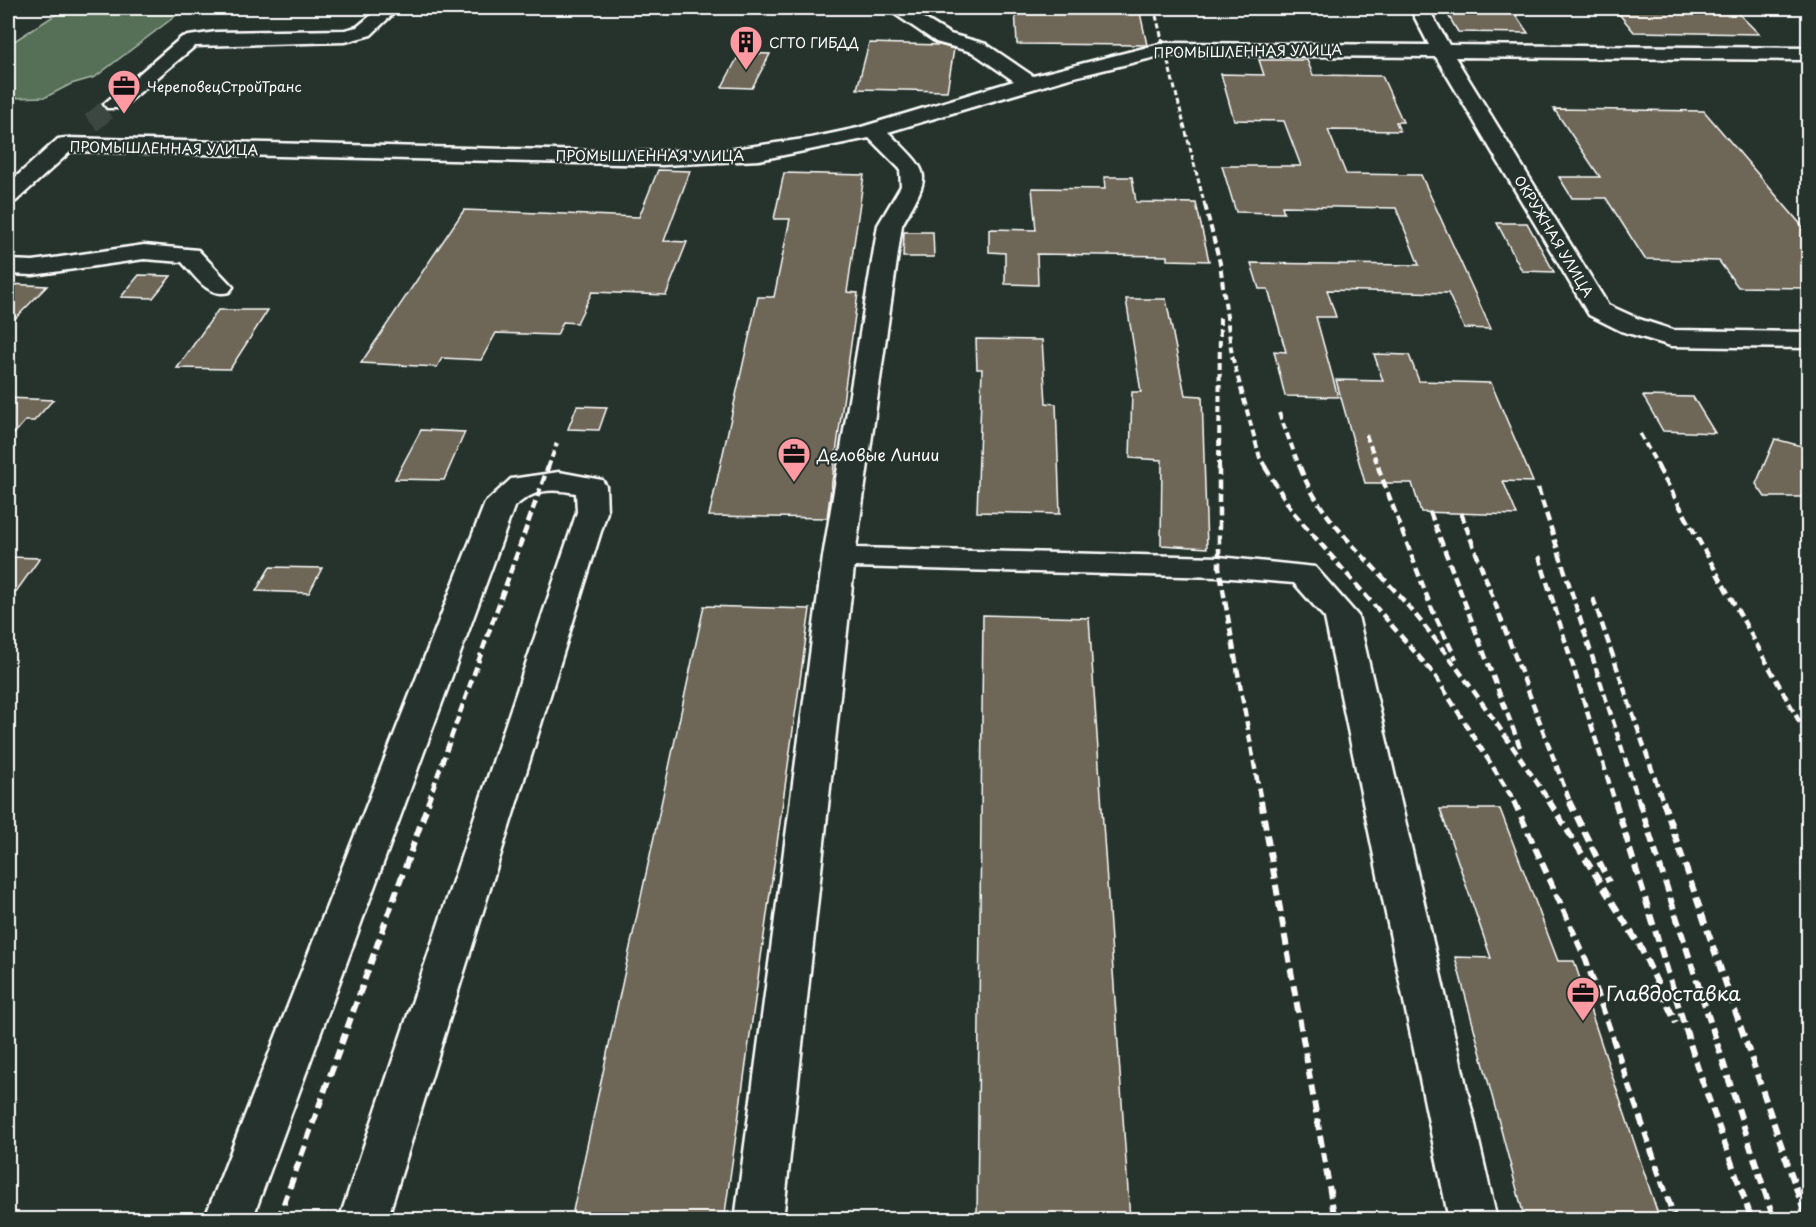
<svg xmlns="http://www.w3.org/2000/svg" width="1816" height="1227" viewBox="0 0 1816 1227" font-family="'Playpen Sans',sans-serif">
  <rect width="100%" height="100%" fill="#26332d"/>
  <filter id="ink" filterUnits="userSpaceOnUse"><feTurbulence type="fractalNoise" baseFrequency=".0167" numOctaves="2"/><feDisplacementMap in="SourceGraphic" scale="12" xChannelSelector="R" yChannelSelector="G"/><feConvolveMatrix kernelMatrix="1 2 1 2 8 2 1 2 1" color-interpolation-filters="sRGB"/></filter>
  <g filter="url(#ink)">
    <polygon fill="#557056" stroke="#aab8aa" stroke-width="1.5" points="66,8 186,8 95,77 71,84 46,97 8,98 8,45"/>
    <g fill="#6e6657" stroke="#fff" stroke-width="1.5">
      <polygon points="1015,8 1139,8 1147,45 1017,44"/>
      <polygon points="1444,8 1511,8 1528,33 1458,32"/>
      <polygon points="1614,8 1733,8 1759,34 1634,32"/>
      <polygon points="869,43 940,45 954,49 947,91 857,89"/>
      <polygon points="740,53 770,54 752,88 722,87"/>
      <polygon points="1259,60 1307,60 1313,75 1382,76 1403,122 1396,122 1400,131 1328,130 1346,174 1421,175 1491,329 1464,328 1448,293 1327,290 1336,317 1316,317 1338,397 1285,396 1274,351 1286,352 1268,289 1259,289 1251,263 1419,265 1396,208 1282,206 1284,213 1236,212 1222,166 1301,166 1284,121 1234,120 1221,74 1264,75"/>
      <polygon points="1554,109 1704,111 1809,234 1809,288 1738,287 1719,261 1645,259 1606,198 1572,198 1559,177 1600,177"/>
      <polygon points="658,170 690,171 664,241 687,242 666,295 592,292 577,323 563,322 557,335 496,333 481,360 442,358 437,367 361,363 464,210 639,217"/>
      <polygon points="784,173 864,175 847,292 858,293 827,518 709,516 758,297 774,297 790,219 774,219"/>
      <polygon points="1104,177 1132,177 1136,202 1196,203 1209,261 1167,260 1167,256 1037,254 1038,285 1005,284 1005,253 989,252 989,229 1036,230 1032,188 1105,189"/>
      <polygon points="1497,223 1527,223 1554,272 1522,271"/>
      <polygon points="904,232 933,232 934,257 903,257"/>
      <polygon points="139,275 171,276 153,298 121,297"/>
      <polygon points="8,284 47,286 8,326"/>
      <polygon points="1126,299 1166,299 1185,395 1202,396 1207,548 1161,545 1162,460 1130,458 1132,392 1141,392"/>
      <polygon points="218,310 268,310 230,369 177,368"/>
      <polygon points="976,339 1042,340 1046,403 1056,404 1060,514 977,512 982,369 977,369"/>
      <polygon points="1374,354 1409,355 1419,381 1491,383 1533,482 1503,481 1517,515 1421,512 1412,483 1365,483 1336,380 1383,381"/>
      <polygon points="1643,396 1693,397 1715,433 1663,431"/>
      <polygon points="8,398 53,400 34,421 25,421 8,441"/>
      <polygon points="577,406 607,407 599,430 568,429"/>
      <polygon points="421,430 465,432 444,480 395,479"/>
      <polygon points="1775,439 1809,448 1809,480 1801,497 1765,497 1756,484"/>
      <polygon points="8,557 40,558 8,603"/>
      <polygon points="270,567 322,568 309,593 256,591"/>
      <polygon points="704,606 810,609 724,1220 571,1220"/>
      <polygon points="983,615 1089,618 1130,1220 977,1220"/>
      <polygon points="1440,809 1500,809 1558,961 1574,961 1660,1220 1525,1220 1455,957 1491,958"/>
    </g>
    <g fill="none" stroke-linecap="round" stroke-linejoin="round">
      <polyline stroke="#3c4742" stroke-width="20" stroke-dasharray="20 10" stroke-linecap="butt" points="91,123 114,104"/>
      <g stroke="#fff" stroke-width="5">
        <g id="minor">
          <polygon points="380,8 399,8 371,35 345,42 195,46 121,108 107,108 104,104 182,37 216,32 345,30 357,27"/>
          <path d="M886,8H907L950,34L986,44L1033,76L1164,43L1429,45L1410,8H1428L1449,45L1808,48V60L1455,57L1608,305L1639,319L1673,330L1808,332V348L1671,346L1621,331L1589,315L1436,57L1164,55L1070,78L888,132C932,176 932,171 902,225L856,548L1219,557L1315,567L1358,616L1497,1220H1449L1325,618L1294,583L1219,577L854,567L783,1220H735L823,557L878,225L901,186L900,169L869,138L759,160L663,165L71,151L16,201L8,203V184L58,139L66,138L631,152L727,150L811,138L858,128L1014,81L972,52L936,42Z"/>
          <path d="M144,245L198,250L233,287L229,292C208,298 195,276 182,262L144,259L33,275L8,274V260L33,261Z"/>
          <path d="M559,472L602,480L606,486L607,512L387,1220H339L577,512L576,493C549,488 535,489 514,507L252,1220H204L485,503L511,479Z"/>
        </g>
      </g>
      <use href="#minor" fill="#26332d" fill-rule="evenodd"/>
      <polyline stroke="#fff" stroke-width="3" stroke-dasharray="5 3" stroke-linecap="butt" points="1154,8 1205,206"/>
      <g stroke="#fff" stroke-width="4" stroke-dasharray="7 4" stroke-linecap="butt">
        <polyline points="1205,205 1220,263 1232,356 1260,458 1266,468"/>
        <polyline points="1279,413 1300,468"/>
        <polyline points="1640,434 1659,468"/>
        <polyline points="1366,435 1379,468"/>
        <polyline points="548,468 557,443"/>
        <polyline points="1219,468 1220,314"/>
      </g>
      <g stroke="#fff" stroke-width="4.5" stroke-dasharray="9 4.5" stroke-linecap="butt">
        <polyline points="1219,467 1219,567 1261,802"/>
        <polyline points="1265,467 1293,512 1434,674 1515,802"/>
        <path d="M1300,467C1320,520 1367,557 1403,600C1457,663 1503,733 1550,802"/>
        <polyline points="1378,467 1431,607 1456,659"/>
        <polyline points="1658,467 1808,737"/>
        <polyline points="1538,488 1639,802"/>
        <polyline points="1430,512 1520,747"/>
        <polyline points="1461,513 1570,802"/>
        <polyline points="1539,556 1615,802"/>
        <polyline points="1593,598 1663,802"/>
        <polyline points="428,802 548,467"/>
      </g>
      <g stroke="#fff" stroke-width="6" stroke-dasharray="11 6" stroke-linecap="butt">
        <polyline points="1261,801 1335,1220"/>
        <polyline points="1514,801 1586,960 1675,1220"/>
        <polyline points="1549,801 1643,951"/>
        <polyline points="1569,801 1609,882"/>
        <polyline points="1615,801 1697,1066 1752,1220"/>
        <polyline points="1639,801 1774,1220"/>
        <polyline points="1663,801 1807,1220"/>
        <polyline points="1639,944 1676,1023"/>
        <polyline points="278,1220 429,801"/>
      </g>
    </g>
  </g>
  <defs>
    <g id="building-pin" transform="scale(1.725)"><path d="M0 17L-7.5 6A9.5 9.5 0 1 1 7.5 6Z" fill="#ff9aa2" stroke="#26332d"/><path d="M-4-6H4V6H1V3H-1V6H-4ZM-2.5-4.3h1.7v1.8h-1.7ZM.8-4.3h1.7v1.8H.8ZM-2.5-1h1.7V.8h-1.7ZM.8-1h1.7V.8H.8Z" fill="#111"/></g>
    <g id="office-pin" transform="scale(1.725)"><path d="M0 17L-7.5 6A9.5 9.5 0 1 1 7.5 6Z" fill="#ff9aa2" stroke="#26332d"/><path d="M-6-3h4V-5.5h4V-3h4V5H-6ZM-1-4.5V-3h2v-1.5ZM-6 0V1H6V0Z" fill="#111"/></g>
  </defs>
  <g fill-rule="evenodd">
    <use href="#building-pin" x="746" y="42"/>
    <use href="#office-pin" x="124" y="86"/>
    <use href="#office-pin" x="794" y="454"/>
    <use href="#office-pin" x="1583" y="993"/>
  </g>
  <g text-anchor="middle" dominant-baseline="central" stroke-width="4.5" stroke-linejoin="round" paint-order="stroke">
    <g font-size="14" fill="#fff" stroke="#26332d" text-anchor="start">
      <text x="769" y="42">СГТО ГИБДД</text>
      <text x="147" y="86">ЧереповецСтройТранс</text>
    </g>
    <g font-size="14" fill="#fff" stroke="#26332d">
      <text transform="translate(1248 51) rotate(-1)">ПРОМЫШЛЕННАЯ УЛИЦА</text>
      <text transform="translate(164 148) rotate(1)">ПРОМЫШЛЕННАЯ УЛИЦА</text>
      <text x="650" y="155">ПРОМЫШЛЕННАЯ УЛИЦА</text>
      <text transform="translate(1554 236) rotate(59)">ОКРУЖНАЯ УЛИЦА</text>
    </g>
    <g font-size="16" fill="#fff" stroke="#26332d" text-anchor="start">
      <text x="817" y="454">Деловые Линии</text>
    </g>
    <g font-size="20" fill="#fff" stroke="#26332d" text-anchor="start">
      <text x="1606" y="993">Главдоставка</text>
    </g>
  </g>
  <rect width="1816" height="1227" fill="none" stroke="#26332d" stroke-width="30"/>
  <rect x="15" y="15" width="1786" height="1197" fill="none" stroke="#fff" stroke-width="2" filter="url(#ink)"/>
</svg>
